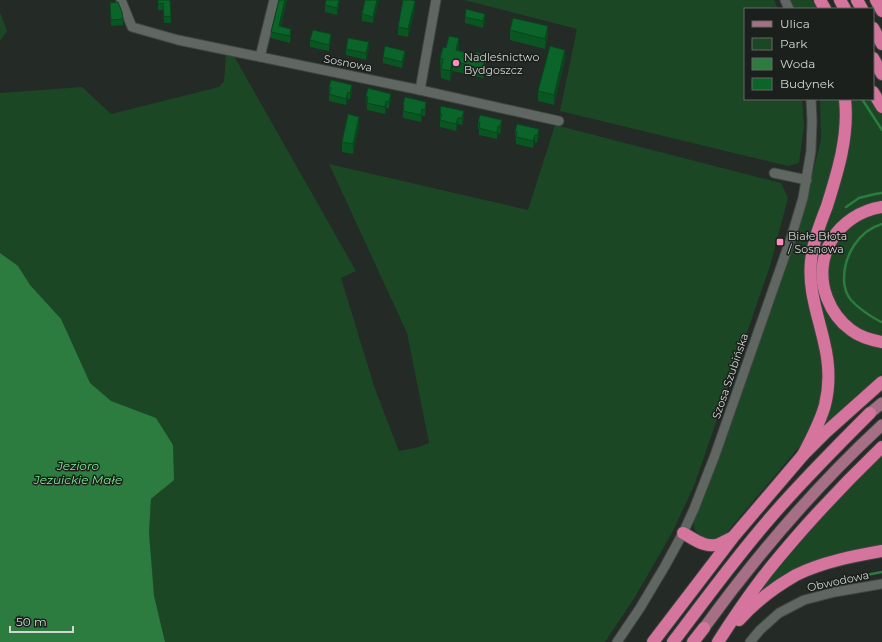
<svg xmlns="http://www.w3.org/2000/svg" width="882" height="642" viewBox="0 0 882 642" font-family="Montserrat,sans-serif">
  <rect width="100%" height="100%" fill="#242a25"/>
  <g fill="#1b4725">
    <polygon points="464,0 774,0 778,9 745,9 745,99 802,99 804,126 799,163 788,166 560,111 577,29"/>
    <polygon points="791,0 812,0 818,9 794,9"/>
    <polygon points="0,12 7,31 0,41"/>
    <polygon points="226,54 234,56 356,271 341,278 375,389 399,451 419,447 429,443 407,333 329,164 528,210 555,125 781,183 788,198 770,266 694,486 672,533 635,597 605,642 154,642 143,523 151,508 151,499 159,493 95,395 0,257 0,93 82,87 111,114 219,87 224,81"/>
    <path d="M820,99H841L839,142L832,174L819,209L810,236L815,327L825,378L816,420L804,441L728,531C716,542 707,541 695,531L693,521L726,437L799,231L821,139Z"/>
    <polygon points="850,99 873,99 882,115 882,202 827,239 827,311 882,347 882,374 863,391 823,430 830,410 834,390 816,297 815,264"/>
    <polygon points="882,212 882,338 874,336 851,325 835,306 827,282 829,257 834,245 850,226 872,214"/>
    <polygon points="882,453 882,547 792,571 774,582 754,599 776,567 823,513"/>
  </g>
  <polygon fill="#2c7b3f" points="0,253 18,266 30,285 61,319 90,383 111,401 156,418 173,445 174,480 151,499 149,533 154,596 165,642 0,642"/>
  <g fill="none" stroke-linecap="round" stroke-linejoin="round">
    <g stroke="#2c7b3f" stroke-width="2.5">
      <polyline points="862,99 882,130"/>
      <polyline points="846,207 859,198 875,194 882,193"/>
      <path d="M882,224C858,231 844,256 844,279C844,287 846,294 851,300C859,309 870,316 881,322H882"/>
      <polyline points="816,587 851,578 882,572"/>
    </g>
    <g stroke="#404541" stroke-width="11">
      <g id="minor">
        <polyline points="121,0 132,27 178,40 420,90 559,121"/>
        <polyline points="785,0 789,9"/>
        <polyline points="260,57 274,0"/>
        <polyline points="420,90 436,0"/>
        <polyline points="774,173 807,180"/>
        <polyline points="617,642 640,608 665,566 683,533 694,509 715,455 791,238 803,198 811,151 812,121 811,99"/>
        <polyline points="750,642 760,630 779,613 804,600 835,592 882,584"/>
      </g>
    </g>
    <g stroke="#404541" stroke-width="13">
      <g id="major">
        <polyline points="870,413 882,403"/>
        <path d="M704,628C757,555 816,486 882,425"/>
      </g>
    </g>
    <g stroke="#404541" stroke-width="14">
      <g id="highway">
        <polyline points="820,0 825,9"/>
        <polyline points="840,0 845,9"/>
        <polyline points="857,0 862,9"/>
        <polyline points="876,0 882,11"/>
        <polyline points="873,28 882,44"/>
        <polyline points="873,58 882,74"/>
        <polyline points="873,92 882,107"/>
        <path d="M882,207C838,214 811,256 827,298C832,311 840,322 851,330C860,337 871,340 882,342"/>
        <path d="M803,455C811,439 820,423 825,405C830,385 829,362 824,342C818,315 808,290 811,261C813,242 820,224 827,206C838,171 849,136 845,99"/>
        <path d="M683,533C694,539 706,549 719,544C723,542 727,540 731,538"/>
        <path d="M739,620C755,602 775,587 796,575C822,562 854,556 882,551"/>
        <polyline points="653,642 734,536 803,455 826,432 882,382"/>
        <path d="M673,642C705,600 736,557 771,517C802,481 836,447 870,413"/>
        <polyline points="693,642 704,628"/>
        <path d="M718,642C732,620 747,598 763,577C776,560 790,544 804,528C829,500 855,473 882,447"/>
      </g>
    </g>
    <use href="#minor" stroke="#606661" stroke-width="9"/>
    <use href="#major" stroke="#a66f85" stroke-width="11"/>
    <use href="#highway" stroke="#d5759d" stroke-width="12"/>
  </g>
  <g fill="#095623">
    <polygon points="158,0 170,0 171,23 164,23 163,10 158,10"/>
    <polygon points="279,0 287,0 281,26 291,35 290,43 271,38 271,32"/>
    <polygon points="340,0 337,15 325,12 325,5"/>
    <polygon points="379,0 373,23 362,21 362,14"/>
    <polygon points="413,0 415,9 408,37 398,35 398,27"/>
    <polygon points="110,3 123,19 123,25 111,26"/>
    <polygon points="465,17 485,21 483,28 465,23"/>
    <polygon points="510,30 548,36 545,49 510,40"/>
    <polygon points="310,40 331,41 329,51 310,47"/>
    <polygon points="446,48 459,48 459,51 486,65 483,78 453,71 450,81 441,78 440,59"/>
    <polygon points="346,49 369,49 366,60 346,55"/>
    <polygon points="383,57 405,58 402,68 383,63"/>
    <polygon points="565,60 554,105 538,101 538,91"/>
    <polygon points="329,87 352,92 350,99 348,99 346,105 329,101"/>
    <polygon points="366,96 391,100 389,108 386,108 385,114 367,110"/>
    <polygon points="403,104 426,109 425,116 422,116 421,122 403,118"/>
    <polygon points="440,114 464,118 462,125 458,124 456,131 440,127"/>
    <polygon points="478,122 502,126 500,134 498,133 497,139 479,135 479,129 478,129"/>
    <polygon points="359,126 353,154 342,152 342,142"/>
    <polygon points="515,131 539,136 537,143 535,142 533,148 516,144"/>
  </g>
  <g fill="#08461d">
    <polygon points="285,0 287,0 279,32 279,26"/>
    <polygon points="339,0 340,0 337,15 337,8"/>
    <polygon points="377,0 379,0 379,1 373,23 373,17"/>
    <polygon points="415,1 415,9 408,37 408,29"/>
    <polygon points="485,14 485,21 483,28 483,21"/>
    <polygon points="548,26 548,36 545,49 545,39"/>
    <polygon points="291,29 291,35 290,43 290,36"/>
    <polygon points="331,34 331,41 329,51 329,45"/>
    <polygon points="459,38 459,48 456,60 456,50"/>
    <polygon points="369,42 369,49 366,60 366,53"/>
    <polygon points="565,50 565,60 554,105 554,95"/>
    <polygon points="405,51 405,58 402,68 402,62"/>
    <polygon points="486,55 486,65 483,78 483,69"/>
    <polygon points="453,61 453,71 450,81 450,71"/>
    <polygon points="352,85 352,92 350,99 350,93"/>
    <polygon points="348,92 348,99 346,105 346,99"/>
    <polygon points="391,94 391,100 389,108 389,102"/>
    <polygon points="386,101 386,108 385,114 385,107"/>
    <polygon points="426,102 426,109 425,116 425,110"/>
    <polygon points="422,109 422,116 421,122 421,115"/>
    <polygon points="464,111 464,118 462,125 462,118"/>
    <polygon points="359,117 359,126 353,154 353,144"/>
    <polygon points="458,118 458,124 456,131 456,124"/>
    <polygon points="502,120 502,126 500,134 500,127"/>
    <polygon points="498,126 498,133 497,139 497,133"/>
    <polygon points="539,129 539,136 537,143 537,136"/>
    <polygon points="535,135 535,142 533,148 533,141"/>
  </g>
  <g fill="#0b6429" stroke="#08461d">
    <polygon points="158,0 170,0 171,16 164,17 163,3 158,4"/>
    <polygon points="279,0 285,0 279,26 291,29 290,36 271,32"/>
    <polygon points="326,0 339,0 337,8 325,5"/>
    <polygon points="365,0 377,0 373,17 362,14"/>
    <polygon points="403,0 411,0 415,1 408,29 398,27"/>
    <polygon points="118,2 122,12 123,19 111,20 110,3"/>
    <polygon points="466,9 485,14 483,21 465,17"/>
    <polygon points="513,18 548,26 545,39 510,30"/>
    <polygon points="313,30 331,34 329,45 310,40"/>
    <polygon points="449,36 459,38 456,50 475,55 476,52 486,55 483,69 453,61 450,71 441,69 443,59 440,59 443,47 446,48"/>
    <polygon points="348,38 369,42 366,53 346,49"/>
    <polygon points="385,46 405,51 402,62 383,57"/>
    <polygon points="550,46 565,50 554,95 538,91"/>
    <polygon points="331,80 352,85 350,93 348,92 346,99 329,94 331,88 329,87"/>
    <polygon points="368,88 391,94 389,102 386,101 385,107 367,103 368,97 366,96"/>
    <polygon points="405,97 426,102 425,110 422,109 421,115 403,111 404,105 403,104"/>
    <polygon points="441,106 464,111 462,118 458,118 456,124 440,120 442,114 440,114"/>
    <polygon points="348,114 359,117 353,144 342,142"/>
    <polygon points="480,115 502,120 500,127 498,126 497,133 479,128 480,122 478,122"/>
    <polygon points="517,124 539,129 537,136 535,135 533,141 516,137 517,132 515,131"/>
  </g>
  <g fill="#fe8ebd" stroke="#1b201c" stroke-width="1.5">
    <circle cx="456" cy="63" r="4"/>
    <rect x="776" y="238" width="8" height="8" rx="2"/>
  </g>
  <g text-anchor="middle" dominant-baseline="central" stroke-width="3" stroke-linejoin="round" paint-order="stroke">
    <g font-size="11" fill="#d2d5d2" stroke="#1b201c" text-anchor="start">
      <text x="464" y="57">Nadleśnictwo<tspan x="464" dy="13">Bydgoszcz</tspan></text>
      <text x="788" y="236">Białe Błota<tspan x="788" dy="13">/ Sosnowa</tspan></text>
    </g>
    <g font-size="11" fill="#d2d5d2" stroke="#1b201c">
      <text transform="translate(348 63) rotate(11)">Sosnowa</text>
      <text transform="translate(730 376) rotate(-71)">Szosa Szubińska</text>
      <text transform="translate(838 581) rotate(-12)">Obwodowa</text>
    </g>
    <g font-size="12" font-style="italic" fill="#80e693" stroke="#1b201c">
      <text x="78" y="465">Jezioro<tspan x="78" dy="14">Jezuickie Małe</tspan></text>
    </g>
  </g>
  <rect x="744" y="8" width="130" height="92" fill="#1b201c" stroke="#646865"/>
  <rect x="752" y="21" width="20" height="6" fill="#a66f85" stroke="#646865"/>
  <text x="780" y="28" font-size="12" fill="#d2d5d2">Ulica</text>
  <rect x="752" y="38" width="20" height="12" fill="#1b4725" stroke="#646865"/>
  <text x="780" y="48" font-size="12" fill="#d2d5d2">Park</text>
  <rect x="752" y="58" width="20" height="12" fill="#2c7b3f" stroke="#646865"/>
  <text x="780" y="68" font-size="12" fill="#d2d5d2">Woda</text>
  <rect x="752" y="78" width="20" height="12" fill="#0b6429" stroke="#646865"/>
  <text x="780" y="88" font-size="12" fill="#d2d5d2">Budynek</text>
  <path d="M10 626v6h63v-6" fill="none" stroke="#d2d5d2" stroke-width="2"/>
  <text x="16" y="626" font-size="12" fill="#d2d5d2" stroke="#1b201c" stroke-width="3" paint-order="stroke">50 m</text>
</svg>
